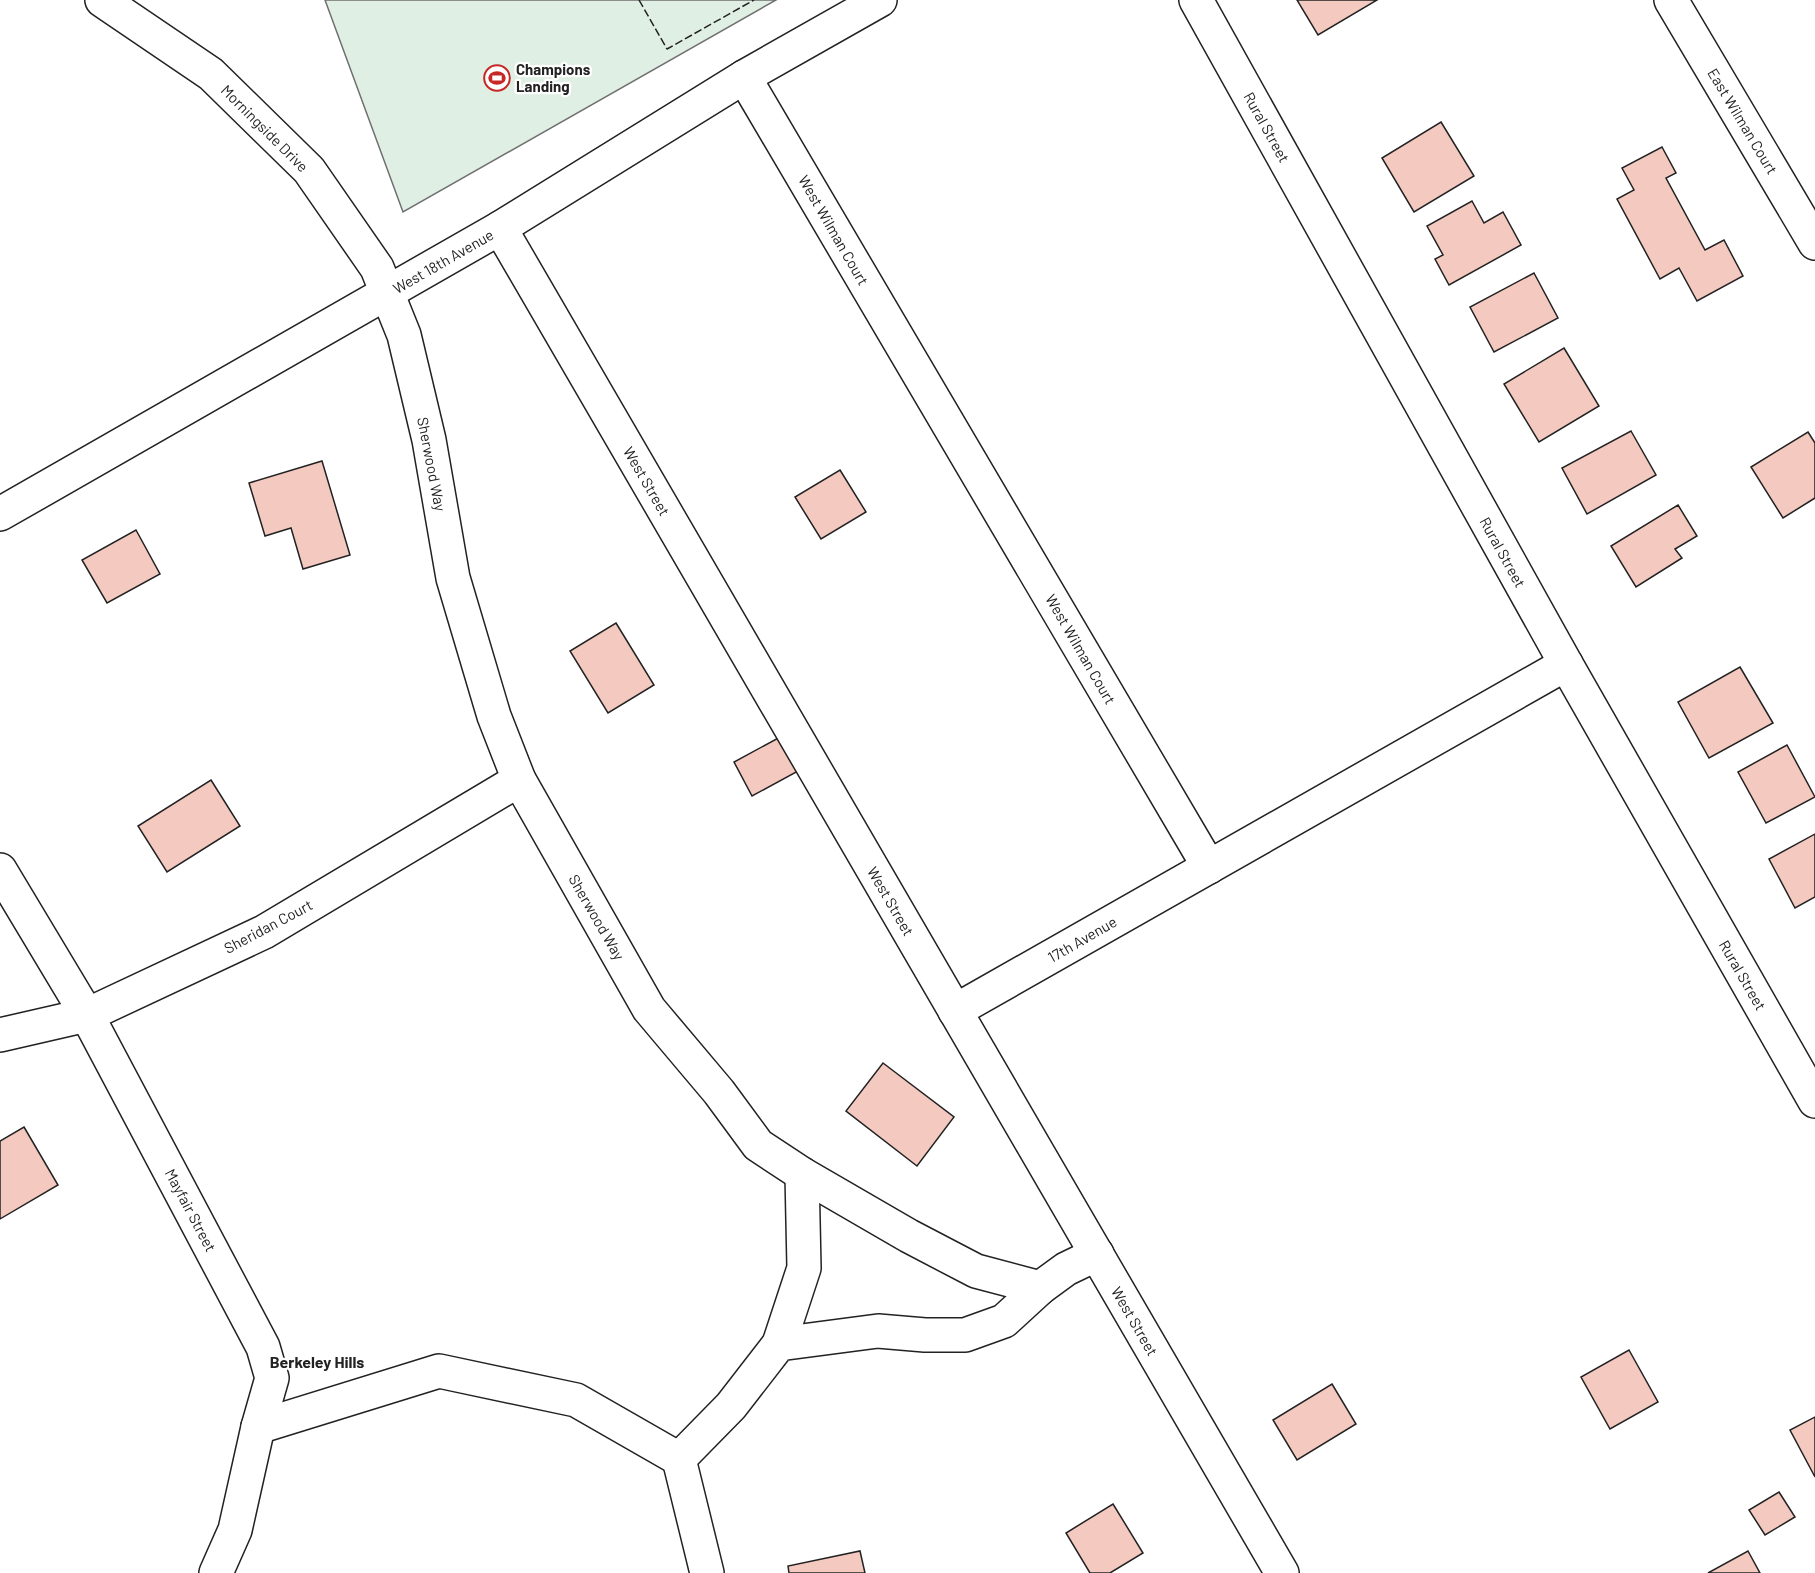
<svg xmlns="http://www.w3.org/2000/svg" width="1815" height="1573" viewBox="0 0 1815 1573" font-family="Barlow,sans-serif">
  <rect width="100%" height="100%" fill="#fff"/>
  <polygon fill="#e0efe3" stroke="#6f6f6f" stroke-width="1.5" points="325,0 776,0 403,212"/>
  <g fill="#f3c9c0" stroke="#222" stroke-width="1.5">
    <polygon points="1297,0 1377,0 1318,35"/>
    <polygon points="1441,122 1474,176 1414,212 1382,158"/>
    <polygon points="1662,147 1676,173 1666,178 1705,250 1724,240 1743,276 1697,301 1679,268 1660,279 1617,199 1634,190 1622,168"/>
    <polygon points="1472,201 1484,223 1503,212 1521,245 1449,285 1435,259 1443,255 1427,226"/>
    <polygon points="1534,273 1558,318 1494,352 1470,307"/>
    <polygon points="1564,348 1599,406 1539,442 1504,384"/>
    <polygon points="1631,431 1656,475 1587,514 1562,468"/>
    <polygon points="1808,432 1815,443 1815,498 1783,518 1751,467"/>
    <polygon points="322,461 350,555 303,569 291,528 265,536 249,483"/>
    <polygon points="840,470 866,512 821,539 795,497"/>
    <polygon points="1678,505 1697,536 1675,549 1682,558 1636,587 1611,546"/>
    <polygon points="136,530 160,574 107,603 82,560"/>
    <polygon points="616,623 654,685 608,713 570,651"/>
    <polygon points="1740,667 1773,723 1709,758 1678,702"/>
    <polygon points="782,736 800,770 752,796 734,762"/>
    <polygon points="1787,745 1815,797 1766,823 1738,772"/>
    <polygon points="211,780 240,826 167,872 138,826"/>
    <polygon points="1815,834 1815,897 1795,908 1769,859"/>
    <polygon points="883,1063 954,1117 917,1166 846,1111"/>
    <polygon points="24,1127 58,1185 0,1219 0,1141"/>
    <polygon points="1629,1350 1658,1402 1610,1429 1581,1377"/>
    <polygon points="1332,1384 1356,1424 1297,1460 1273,1420"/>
    <polygon points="1815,1417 1815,1477 1790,1430"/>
    <polygon points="1779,1492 1795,1517 1765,1535 1749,1510"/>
    <polygon points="1113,1504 1143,1553 1110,1573 1090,1573 1066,1533"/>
    <polygon points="860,1551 865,1573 789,1573 788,1566"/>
    <polygon points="1748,1551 1760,1573 1708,1573"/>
  </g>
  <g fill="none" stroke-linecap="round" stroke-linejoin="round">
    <g stroke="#222" stroke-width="36">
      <g id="minor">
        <polyline points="102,0 211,74 309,170 377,268 404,335 429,440 453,578 494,716 519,780 649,1009 719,1092 758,1145 802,1174 909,1236 976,1271 1040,1288 1066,1269 1097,1254"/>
        <polyline points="1196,0 1566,664 1815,1101"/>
        <polyline points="1671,0 1815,243"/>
        <polyline points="744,77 1209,867"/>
        <polyline points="500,228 1282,1573"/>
        <polyline points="0,514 500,228 744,77 880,0"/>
        <polyline points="0,870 87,1015 263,1347 272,1378 258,1427 235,1530 216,1573"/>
        <polyline points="955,1011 1566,664"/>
        <polyline points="0,1035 87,1015 264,932 519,780"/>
        <polyline points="779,1344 804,1268 802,1174"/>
        <polyline points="258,1427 439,1371 576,1400 679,1459"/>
        <polyline points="679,1459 731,1406 779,1344 878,1331 925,1335 965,1335 1004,1321 1040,1288"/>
        <polyline points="679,1459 707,1573"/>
      </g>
    </g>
    <use href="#minor" stroke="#fff" stroke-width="33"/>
    <polyline stroke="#222" stroke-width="1.5" stroke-dasharray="8 3" stroke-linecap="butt" points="639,0 667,49 754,0"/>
  </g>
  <defs>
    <g id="stadium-ring" transform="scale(1.35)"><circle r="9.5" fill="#fff" stroke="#c62828" stroke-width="1.5"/><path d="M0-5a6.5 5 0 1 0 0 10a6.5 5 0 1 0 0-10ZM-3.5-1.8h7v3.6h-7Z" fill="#c62828"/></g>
  </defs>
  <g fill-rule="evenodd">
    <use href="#stadium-ring" x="497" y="78"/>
  </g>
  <g text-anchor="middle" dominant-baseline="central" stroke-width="4.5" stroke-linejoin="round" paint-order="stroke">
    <g font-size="15" font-weight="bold" fill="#222" stroke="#fff" text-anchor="start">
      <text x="516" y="69">Champions<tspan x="516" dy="17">Landing</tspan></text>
    </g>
    <g font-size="15" fill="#222" stroke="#fff">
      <text transform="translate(1743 121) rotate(59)">East Wilman Court</text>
      <text transform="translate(1267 127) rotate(61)">Rural Street</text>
      <text transform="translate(265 128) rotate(45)">Morningside Drive</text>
      <text transform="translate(834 230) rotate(60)">West Wilman Court</text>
      <text transform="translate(443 261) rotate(-30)">West 18th Avenue</text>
      <text transform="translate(432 464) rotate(79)">Sherwood Way</text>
      <text transform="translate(647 481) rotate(60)">West Street</text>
      <text transform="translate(1503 552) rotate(61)">Rural Street</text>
      <text transform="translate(1081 649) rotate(60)">West Wilman Court</text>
      <text transform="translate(891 901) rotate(60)">West Street</text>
      <text transform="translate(597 917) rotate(60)">Sherwood Way</text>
      <text transform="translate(268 926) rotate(-28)">Sheridan Court</text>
      <text transform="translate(1082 939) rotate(-30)">17th Avenue</text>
      <text transform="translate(1743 975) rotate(60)">Rural Street</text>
      <text transform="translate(191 1210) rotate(62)">Mayfair Street</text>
      <text transform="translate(1135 1321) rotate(60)">West Street</text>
    </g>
    <g font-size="16" font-weight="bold" fill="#222" stroke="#fff">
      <text x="317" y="1361">Berkeley Hills</text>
    </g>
  </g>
</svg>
